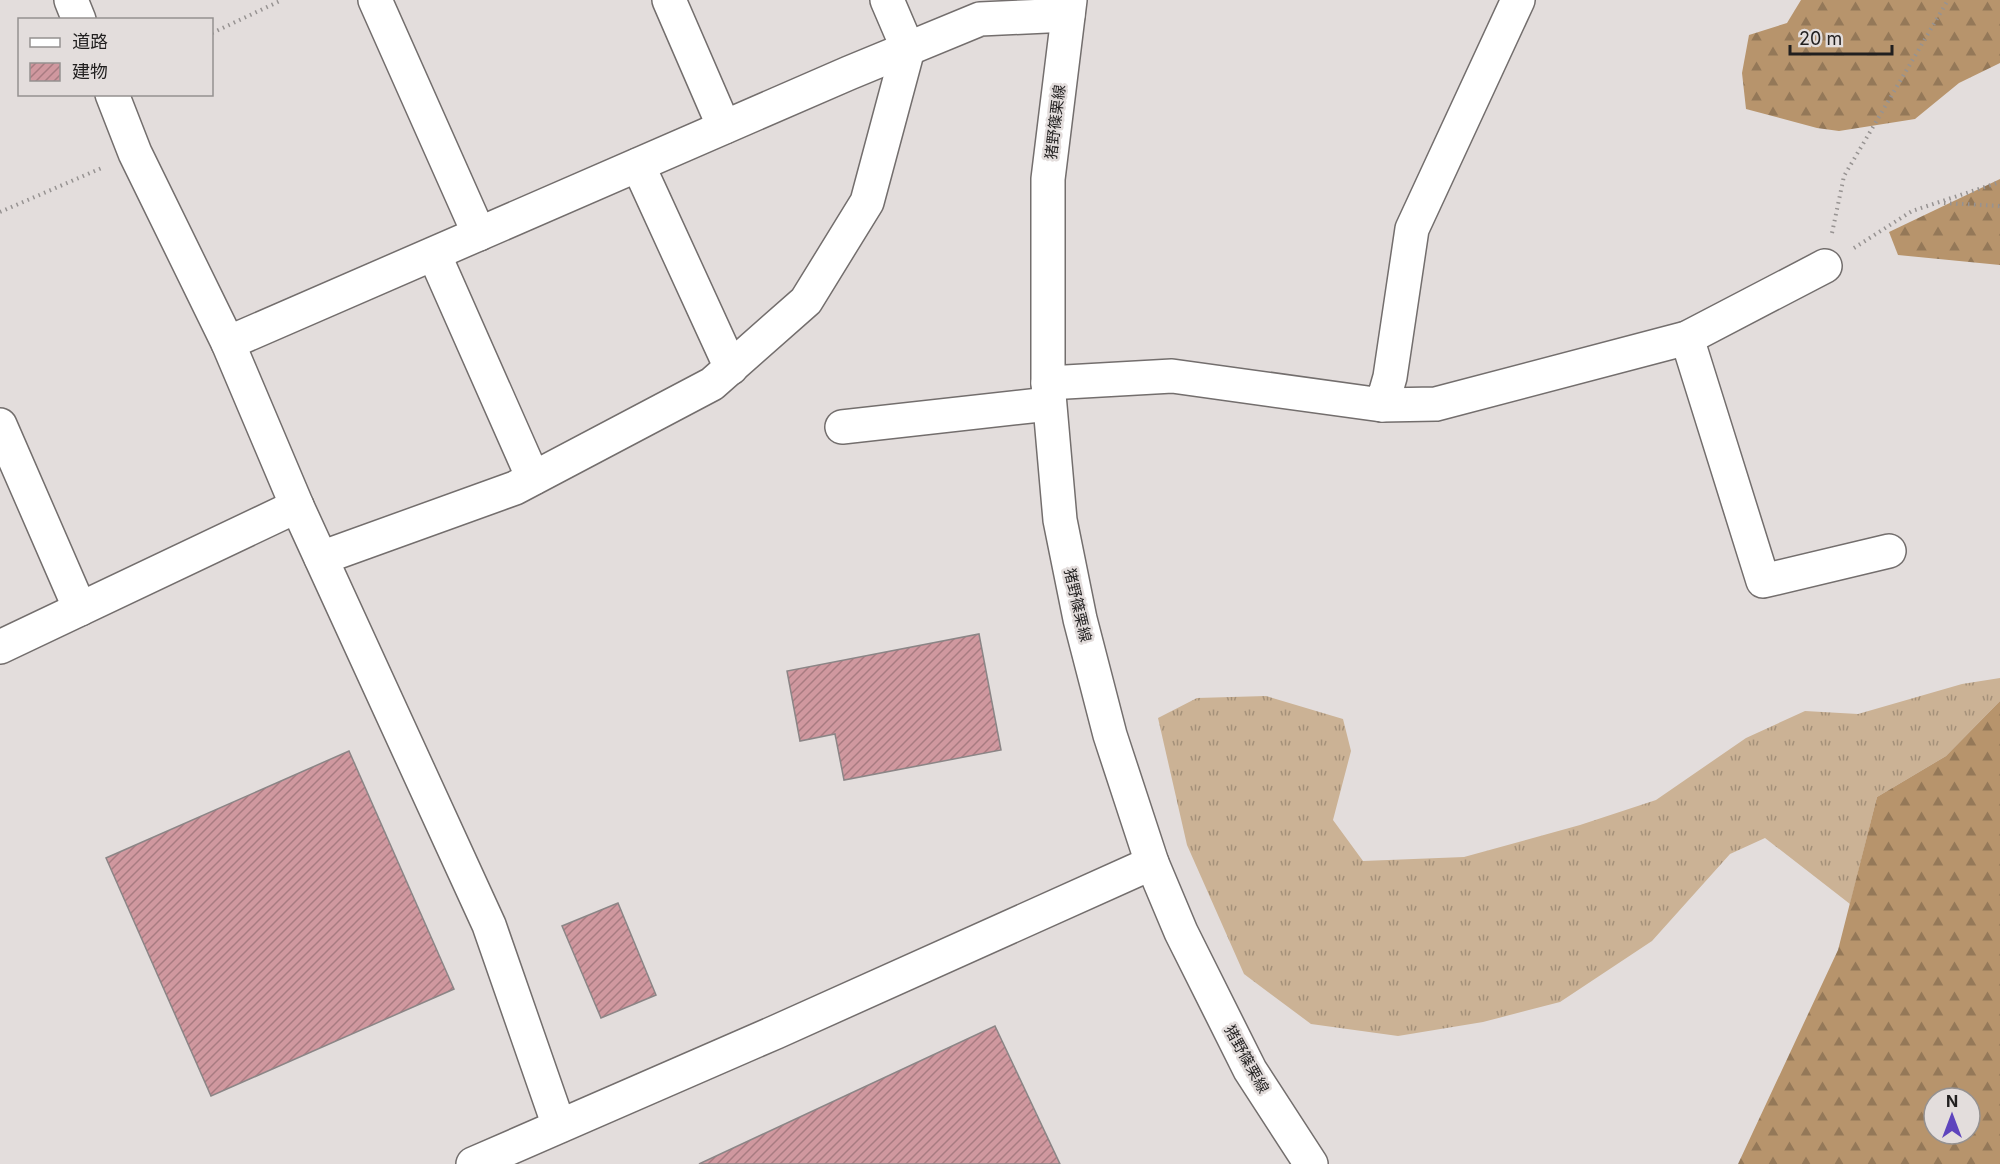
<svg xmlns="http://www.w3.org/2000/svg" width="2000" height="1164" viewBox="0 0 2000 1164" font-family="Inter,'Noto Sans JP',sans-serif">
  <defs>
    <pattern id="grass-tufts" width="24" height="20" patternUnits="userSpaceOnUse" patternTransform="scale(1.5)"><rect width="24" height="20" fill="#cbb295"/><path d="M3 7l-1-3M5 7V3M7 7l1-3M15 17l-1-3M17 17v-4M19 17l1-3" fill="none" stroke="#a49079"/></pattern>
    <pattern id="forest-firs" width="22" height="20" patternUnits="userSpaceOnUse" patternTransform="scale(1.5)"><rect width="22" height="20" fill="#b7946c"/><path d="M5 1l3.5 6h-7zM16 11l3.5 6h-7z" fill="#947858"/></pattern>
    <pattern id="building-hatch" width="6" height="6" patternUnits="userSpaceOnUse" patternTransform="scale(1.5)"><rect width="6" height="6" fill="#d0989f"/><path d="M-1 1l2-2M0 6l6-6M5 7l2-2" fill="none" stroke="#a87b81"/></pattern>
  </defs>
  <rect width="100%" height="100%" fill="#e3dddc"/>
  <polygon fill="url(#grass-tufts)" points="2000,678 2000,701 1946,756 1877,797 1850,904 1765,838 1730,854 1652,941 1560,1002 1483,1022 1398,1036 1311,1024 1244,974 1187,845 1158,718 1197,698 1266,696 1343,719 1351,751 1333,820 1363,861 1464,857 1580,825 1656,800 1746,738 1805,711 1858,714 1962,684"/>
  <g fill="url(#forest-firs)" fill-rule="evenodd">
    <polygon points="1801,0 2000,0 2000,63 1959,83 1915,119 1839,131 1817,128 1746,109 1742,73 1749,35 1787,23"/>
    <polygon points="2000,179 2000,265 1898,255 1889,232"/>
    <path d="M2000,701V1164H1738L1838,950L1877,797L1946,756ZM1934,1098H1970V1134H1934Z"/>
  </g>
  <g fill="url(#building-hatch)" stroke="#8b8586" stroke-width="1.5">
    <polygon points="979,634 1001,750 844,780 835,734 800,741 787,671"/>
    <polygon points="349,751 454,989 211,1096 106,858"/>
    <polygon points="618,903 656,995 601,1018 562,926"/>
    <polygon points="995,1026 1060,1164 699,1164"/>
  </g>
  <g fill="none" stroke-linecap="round" stroke-linejoin="round">
    <g stroke="#736e6d" stroke-width="36">
      <g id="street">
        <polyline points="375,0 479,234"/>
        <polyline points="669,0 724,127"/>
        <polyline points="638,165 731,368"/>
        <polyline points="434,254 533,478"/>
        <polyline points="1687,338 1763,581 1889,551"/>
        <polyline points="1048,383 1172,376 1382,405 1390,377 1412,229 1518,0"/>
        <polyline points="1382,405 1436,404 1687,338 1825,266"/>
        <polyline points="0,425 80,609"/>
        <polyline points="842,427 1049,404"/>
        <polyline points="321,558 515,488 712,384 806,301 867,202 908,49 887,0"/>
        <polyline points="0,647 297,506"/>
      </g>
    </g>
    <g stroke="#736e6d" stroke-width="36">
      <g id="secondary">
        <polyline points="71,0 79,20"/>
        <polyline points="1070,0 1048,179 1048,383 1060,520 1080,619 1110,735 1152,863 1181,932 1250,1070 1311,1164"/>
        <polyline points="112,94 135,153 228,343 297,506 489,925 559,1126"/>
        <polyline points="228,343 849,73 980,19 1068,15"/>
        <polyline points="473,1164 776,1032 1152,863"/>
      </g>
    </g>
    <g stroke="#979392" stroke-width="4" stroke-dasharray="1.5 4.5" stroke-linecap="butt">
      <polyline points="212,33 282,0"/>
      <polyline points="1944,203 2000,206"/>
      <polyline points="0,212 104,167"/>
      <polyline points="1832,233 1844,176 1948,0"/>
      <polyline points="1854,248 1912,211 2000,182"/>
    </g>
    <use href="#street" stroke="#fff" stroke-width="33"/>
    <use href="#secondary" stroke="#fff" stroke-width="33"/>
  </g>
  <g text-anchor="middle" dominant-baseline="central" stroke-width="5" stroke-linejoin="round" paint-order="stroke">
    <g font-size="15" fill="#211f1f" stroke="#e3dddc">
      <text transform="translate(1055 122) rotate(-83)">猪野篠栗線</text>
      <text transform="translate(1078 605) rotate(77)">猪野篠栗線</text>
      <text transform="translate(1247 1059) rotate(61)">猪野篠栗線</text>
    </g>
  </g>
  <rect x="18" y="18" width="195" height="78" fill="#e3dddc" stroke="#959190" stroke-width="1.5"/>
  <rect x="30" y="38" width="30" height="9" fill="#ffffff" stroke="#959190" stroke-width="1.5"/>
  <text x="72" y="48" font-size="18" fill="#211f1f">道路</text>
  <rect x="30" y="63" width="30" height="18" fill="url(#building-hatch)" stroke="#959190" stroke-width="1.5"/>
  <text x="72" y="78" font-size="18" fill="#211f1f">建物</text>
  <g transform="translate(1952 1116)"><circle r="28" fill="#e3dddc" stroke="#959190" stroke-width="1.5"/>
  <path d="M0-4.5L10 22L0 15L-10 22Z" fill="#5e44bd"/>
  <text y="-9" font-size="16" font-weight="bold" text-anchor="middle" fill="#211f1f">N</text>
  </g>
  <path d="M1790 45v9h102v-9" fill="none" stroke="#211f1f" stroke-width="3"/>
  <text x="1799" y="45" font-size="18" fill="#211f1f" stroke="#e3dddc" stroke-width="4.5" paint-order="stroke">20 m</text>
</svg>
